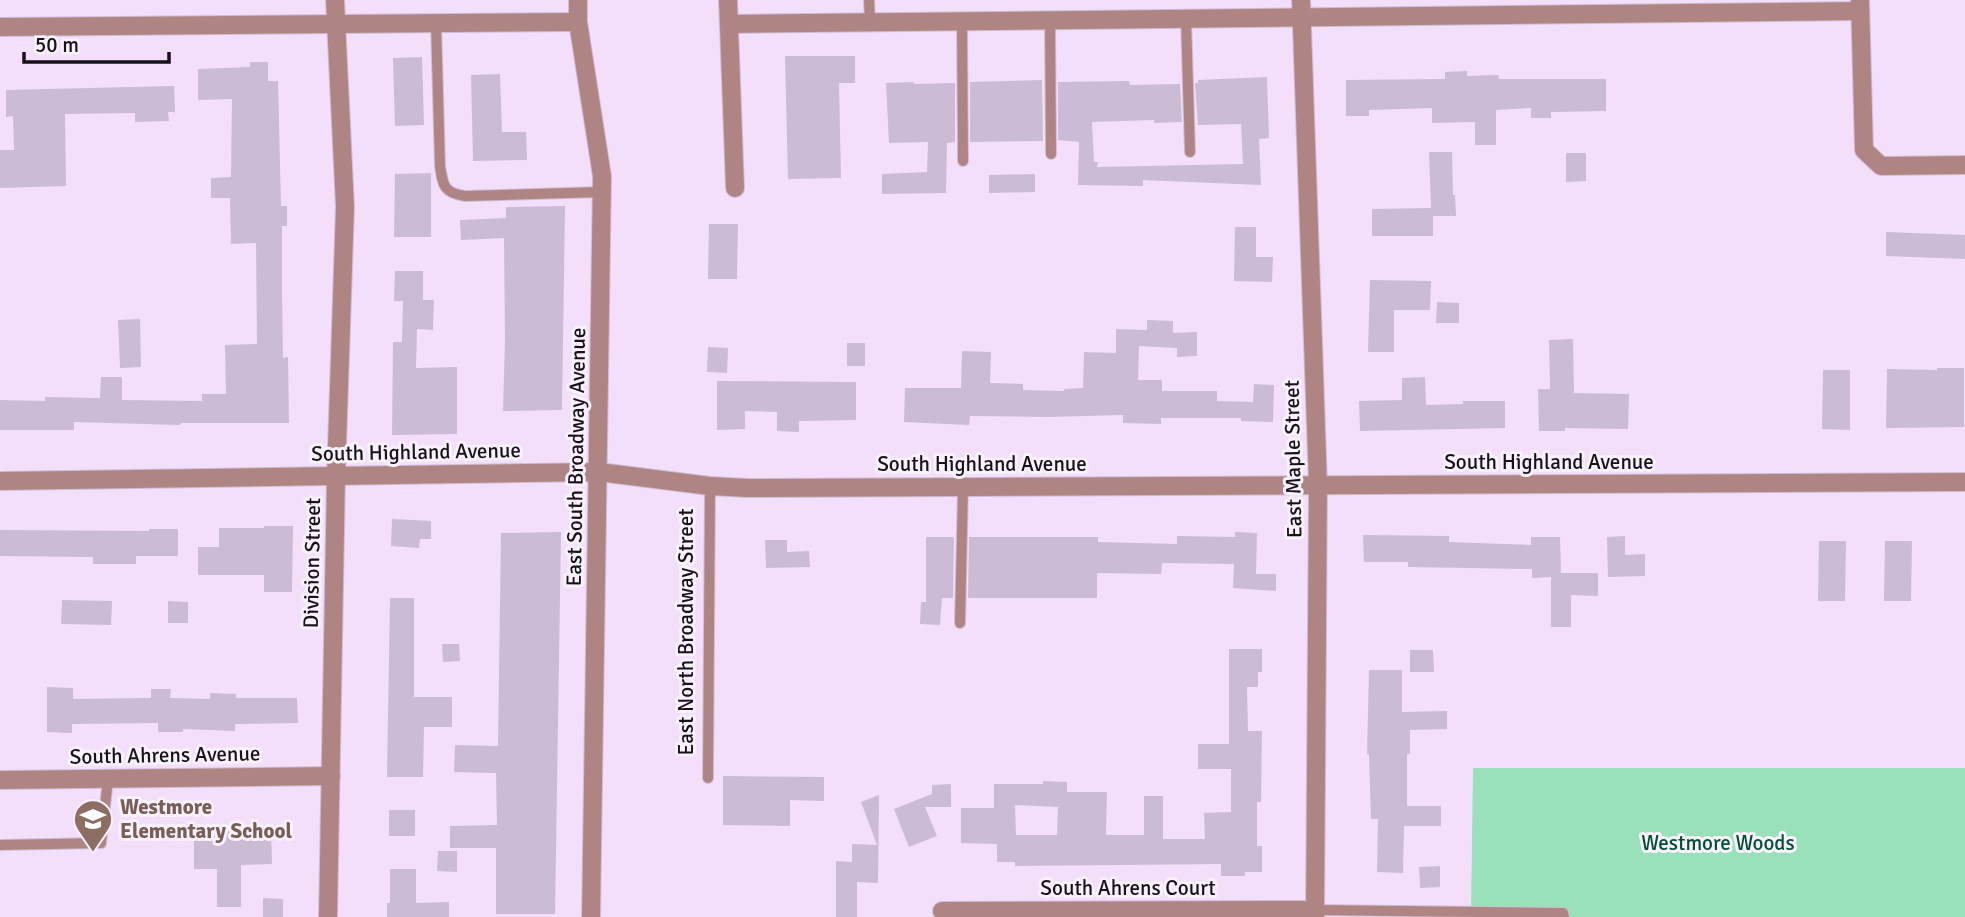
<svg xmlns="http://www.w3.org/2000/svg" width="1965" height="917" viewBox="0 0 1965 917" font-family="Signika,sans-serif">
  <rect width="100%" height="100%" fill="#f3dffa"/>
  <polygon fill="#99e1b8" points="1473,768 1965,768 1965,917 1471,917"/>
  <g fill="#ccbbd5" fill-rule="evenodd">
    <polygon points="785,56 855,56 855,83 839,83 841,178 788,179"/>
    <polygon points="422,57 424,125 395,126 393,58"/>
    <polygon points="250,62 268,62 268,81 278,81 281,206 287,206 287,226 282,226 282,288 283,358 288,357 289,423 181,423 180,425 74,422 74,430 0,430 0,400 45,401 45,397 100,398 101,377 122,377 122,400 202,401 202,394 226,394 225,345 257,344 256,243 231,244 230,198 211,198 211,178 231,177 232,99 198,100 198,69 250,67"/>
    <polygon points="1467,71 1467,76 1498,75 1499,79 1606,79 1606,111 1551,112 1551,118 1531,118 1531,108 1496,110 1496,145 1475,145 1475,122 1432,123 1432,108 1369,110 1369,116 1346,116 1346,80 1445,79 1445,72"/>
    <polygon points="500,74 502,132 526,132 527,160 473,161 471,75"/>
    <polygon points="1267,77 1269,138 1259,139 1261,185 1143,180 1143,186 1078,185 1079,142 1058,140 1058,82 1129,81 1130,85 1180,84 1182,122 1154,123 1154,120 1092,122 1094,162 1098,162 1097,167 1243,164 1241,124 1198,125 1195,83 1198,83 1198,80"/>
    <polygon points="1042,80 1043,141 970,142 970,82"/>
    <polygon points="914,82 914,84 955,83 955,142 947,143 946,193 882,194 882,174 927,172 928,142 889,143 886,83"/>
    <polygon points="174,86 175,112 168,112 169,121 135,122 135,113 65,114 66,186 0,188 0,150 14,150 13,116 6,117 6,90"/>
    <polygon points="1429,152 1452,152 1453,195 1455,195 1456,216 1433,216 1433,236 1372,236 1372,209 1431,208"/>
    <polygon points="1566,153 1586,153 1586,181 1566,182"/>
    <polygon points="431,173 431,237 394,237 395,174"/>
    <polygon points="1035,174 1035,192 989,193 989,175"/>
    <polygon points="565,206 562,410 503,411 505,340 504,238 461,240 460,220 506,218 506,207"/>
    <polygon points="709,224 738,224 737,279 708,279"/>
    <polygon points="1235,227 1256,227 1256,257 1273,257 1272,282 1234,281"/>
    <polygon points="1886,232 1965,235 1965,259 1886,256"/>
    <polygon points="395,271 423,271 423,300 434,300 433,330 417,329 416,368 457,367 457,434 392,435 393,342 402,342 403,301 394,301"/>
    <polygon points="1370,280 1431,281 1430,310 1394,310 1394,352 1368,352"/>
    <polygon points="1437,302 1459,303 1459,323 1436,323"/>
    <polygon points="140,319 141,367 120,368 118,320"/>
    <polygon points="1147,320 1173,321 1173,333 1197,332 1197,356 1177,357 1177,348 1139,346 1138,380 1162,380 1162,391 1217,391 1217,401 1253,402 1254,384 1274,385 1273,422 1241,421 1241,418 1161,418 1161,424 1123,423 1123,415 1047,417 970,416 969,425 904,422 905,388 961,388 962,351 991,352 990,383 1023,384 1023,390 1064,391 1064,389 1083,388 1084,352 1116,353 1116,329 1147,330"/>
    <polygon points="1573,339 1574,393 1629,394 1628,429 1565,428 1565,431 1539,431 1538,389 1550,389 1549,340"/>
    <rect x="847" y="343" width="18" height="23"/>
    <polygon points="708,347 728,348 727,373 707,372"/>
    <polygon points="1937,368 1964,368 1964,427 1886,428 1887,369 1937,370"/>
    <polygon points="1823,370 1850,370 1850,430 1822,429"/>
    <polygon points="1425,377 1426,405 1463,404 1463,401 1505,401 1505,428 1360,431 1359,401 1402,400 1402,378"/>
    <polygon points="717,381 856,382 856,420 799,421 799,432 777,431 777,412 745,411 745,429 717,430"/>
    <polygon points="392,519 431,521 431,539 420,539 419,548 391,546"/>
    <polygon points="264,526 293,526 292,592 264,592 264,575 198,575 198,547 219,547 219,528 264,528"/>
    <polygon points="149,529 178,529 178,556 136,556 136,564 93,564 93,557 0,556 0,530 149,531"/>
    <polygon points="561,532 555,914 496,914 496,848 450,848 450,826 497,825 496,773 454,772 455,745 498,746 501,533"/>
    <polygon points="1235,532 1257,533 1256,574 1276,574 1276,591 1233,588 1234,564 1162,563 1161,574 1097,573 1097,598 968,598 969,537 1098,537 1098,542 1177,544 1177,536 1235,537"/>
    <polygon points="1363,535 1449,536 1449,542 1531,545 1531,537 1560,537 1561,573 1598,573 1598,596 1571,595 1571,627 1551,627 1551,577 1532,578 1532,569 1408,567 1408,562 1364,562"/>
    <polygon points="1625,536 1625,555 1645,554 1645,576 1608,577 1607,537"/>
    <polygon points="926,537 954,537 953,598 942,598 940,625 920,624 921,602 926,602"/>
    <polygon points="765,540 787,540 787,552 809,551 810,567 766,568"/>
    <polygon points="1819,541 1846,541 1845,601 1818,601"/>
    <polygon points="1885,541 1912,541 1911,601 1884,601"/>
    <polygon points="390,598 414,598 414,697 452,697 452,727 424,727 423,777 387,777"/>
    <polygon points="62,600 112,601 111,625 61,624"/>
    <polygon points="168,601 188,602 188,623 168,623"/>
    <polygon points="442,644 459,644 460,661 443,662"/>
    <path d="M1229,649H1262V672H1258V687H1247L1248,731H1262L1261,802H1257V846H1262V872H1245V876H1221V864L1015,866V862H997V844L961,843V808H994V784H1043V781L1067,782V792H1107L1106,835H1144V796H1163V839H1205L1204,813L1231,812V769H1198V744H1229ZM1015,805L1058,807L1057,835H1016Z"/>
    <polygon points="1410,650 1433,650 1434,672 1410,672"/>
    <polygon points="1369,670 1402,670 1402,712 1447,711 1447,729 1410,730 1410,754 1407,754 1407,806 1441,806 1441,826 1404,826 1403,873 1377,872 1378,819 1371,819 1369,754 1367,754"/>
    <polygon points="47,687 73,688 73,699 151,698 151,689 171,689 170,698 210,699 210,693 236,694 236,698 297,698 298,723 235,724 235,731 183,729 183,732 158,732 158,723 72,724 72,733 47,732"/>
    <polygon points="723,776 824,777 824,801 790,800 790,826 723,825"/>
    <polygon points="951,784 951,807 925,807 937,836 909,847 894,809 932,794 932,785"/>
    <polygon points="879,795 878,883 857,882 857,917 836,917 836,861 852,862 852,844 877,845 861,802"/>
    <rect x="389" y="810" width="26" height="26"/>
    <polygon points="271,826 272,864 241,865 241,907 217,907 217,869 194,869 194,832 248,831 247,827"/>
    <polygon points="438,851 457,851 457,872 437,871"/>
    <polygon points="1440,866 1440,887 1420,888 1419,867"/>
    <polygon points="390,869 416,869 416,903 449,902 449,917 387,917 387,903 390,903"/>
    <polygon points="263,898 283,899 283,917 263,917"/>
  </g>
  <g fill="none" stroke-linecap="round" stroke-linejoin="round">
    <g stroke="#d0bed6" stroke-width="12">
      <g id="service">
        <polyline points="869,0 870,22"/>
        <polyline points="1186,19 1190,152"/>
        <polyline points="1050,20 1051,154"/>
        <polyline points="962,21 963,161"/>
        <path d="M436,23L440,166C443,186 444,193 465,196L602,192"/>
        <polyline points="960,623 963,487"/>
        <polyline points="708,778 710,486"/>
        <polyline points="0,845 101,843 108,779"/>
        <polyline points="1315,910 1563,913 1564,917"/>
      </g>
    </g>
    <g stroke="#d0bed6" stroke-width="20">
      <g id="minor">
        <polyline points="578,0 578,22 602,176 591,917"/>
        <polyline points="728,0 735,188"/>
        <polyline points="1301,0 1318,485 1315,917"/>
        <polyline points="1860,0 1864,150 1881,166 1965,165"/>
        <polyline points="729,24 1860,11"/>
        <polyline points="0,27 578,22"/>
        <polyline points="0,481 599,472 710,486 747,488 1965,482"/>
        <polyline points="0,780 331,776"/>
        <polyline points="942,911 1315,910"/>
        <polyline points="328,917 336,476 345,207 335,0"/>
      </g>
    </g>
    <use href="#service" stroke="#af8584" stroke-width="10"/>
    <use href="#minor" stroke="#af8584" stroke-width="18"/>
  </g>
  <defs>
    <g id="school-pin" transform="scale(2.0125)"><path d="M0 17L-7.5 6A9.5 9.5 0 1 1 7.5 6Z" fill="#8d6e63" stroke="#f9f1fc"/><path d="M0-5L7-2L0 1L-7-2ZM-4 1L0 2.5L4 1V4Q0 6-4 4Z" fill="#fff"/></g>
  </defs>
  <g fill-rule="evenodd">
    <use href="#school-pin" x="93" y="819"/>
  </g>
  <g text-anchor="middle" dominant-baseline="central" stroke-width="6" stroke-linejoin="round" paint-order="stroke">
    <g font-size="21" fill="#17111a" stroke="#f9f1fc">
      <text transform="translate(416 452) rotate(-1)">South Highland Avenue</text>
      <text transform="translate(576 457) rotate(-89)">East South Broadway Avenue</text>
      <text transform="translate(1293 459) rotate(-91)">East Maple Street</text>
      <text x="1549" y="462">South Highland Avenue</text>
      <text x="982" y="464">South Highland Avenue</text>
      <text transform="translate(312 563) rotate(-89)">Division Street</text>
      <text transform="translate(686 632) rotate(-90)">East North Broadway Street</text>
      <text transform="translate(165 755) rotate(-1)">South Ahrens Avenue</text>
      <text x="1128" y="888">South Ahrens Court</text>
    </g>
    <g font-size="21" font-weight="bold" fill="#785e54" stroke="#f9f1fc" text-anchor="start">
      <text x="120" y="807">Westmore<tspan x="120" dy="24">Elementary School</tspan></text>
    </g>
    <g font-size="21" fill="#025031" stroke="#f9f1fc">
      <text x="1718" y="843">Westmore Woods</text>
    </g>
  </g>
  <path d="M24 52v10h145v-10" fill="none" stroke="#17111a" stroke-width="3.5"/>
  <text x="35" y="52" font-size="21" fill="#17111a" stroke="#f9f1fc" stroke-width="5" paint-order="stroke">50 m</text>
</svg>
